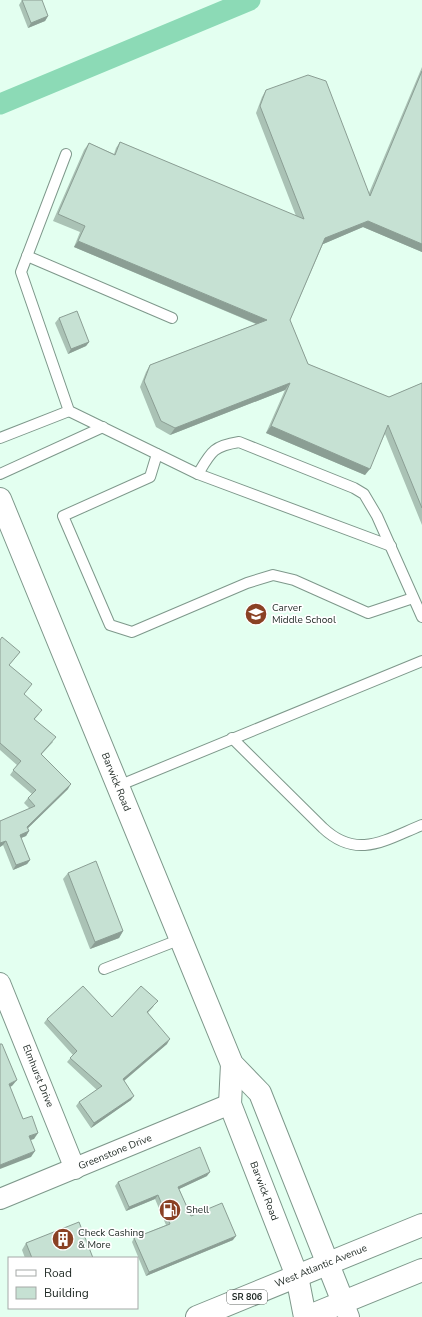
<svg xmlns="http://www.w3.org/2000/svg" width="422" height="1317" viewBox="0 0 422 1317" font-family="'Nunito Sans',sans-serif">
  <rect width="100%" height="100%" fill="#e3fff0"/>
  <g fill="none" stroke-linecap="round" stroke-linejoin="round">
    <polyline stroke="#8cdab6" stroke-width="21" points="0,104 250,0"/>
    <g stroke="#7e988b" stroke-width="12">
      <g id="lane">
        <polyline points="66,154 21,272 69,411 198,474 391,546"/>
        <polyline points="27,256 172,318"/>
        <polyline points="0,438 69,411"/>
        <polyline points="157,454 150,477 63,516 110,625 132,632 247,583 273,575 294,580 368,613 413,598"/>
        <polyline points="0,474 103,427"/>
        <path d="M198,474C211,452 213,446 239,442L354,488L364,494L377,516L422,617"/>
        <path d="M232,738L323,828C357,860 385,840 422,825"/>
        <polyline points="118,786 422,661"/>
        <polyline points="104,969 181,939"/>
      </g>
    </g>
    <g stroke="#7e988b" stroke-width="22">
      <g id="street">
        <polyline points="0,983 75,1169"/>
        <polyline points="0,1199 230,1104"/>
        <polyline points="343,1302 349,1317"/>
      </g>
    </g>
    <g stroke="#7e988b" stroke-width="24">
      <g id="secondary">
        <polyline points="0,499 232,1064 260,1093 343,1302"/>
        <polyline points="232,1064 230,1104 297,1276 305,1317"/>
      </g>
    </g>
    <g stroke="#7e988b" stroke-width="24">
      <g id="primary">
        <polyline points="197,1317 422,1225"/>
        <polyline points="307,1317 422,1270"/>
      </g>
    </g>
    <use href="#lane" stroke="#fff" stroke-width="10"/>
    <use href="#street" stroke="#fff" stroke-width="20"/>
    <use href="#secondary" stroke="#fff" stroke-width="22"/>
    <use href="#primary" stroke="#fff" stroke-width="22"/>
  </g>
  <g fill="#aac2b5">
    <polygon points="22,0 48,16 45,21 28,28 19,5"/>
    <polygon points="422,67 422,252 363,227 323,244 290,320 308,364 389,397 422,383 422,525 385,434 365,475 266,433 285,390 170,435 156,427 140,387 146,372 150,365 256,324 74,247 80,232 53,221 84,150 89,143 114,154 116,148 120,142 296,216 256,113 262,97 266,90 369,193"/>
    <polygon points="59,318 89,342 86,346 68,354 55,323"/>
    <polygon points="0,640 20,652 9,665 28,689 24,694 39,714 34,720 53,742 41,755 68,789 28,828 29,831 26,836 21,838 30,860 27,864 13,870 3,845 0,847 0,821 30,809 24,803 28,798 32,794 10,775 17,765 0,750"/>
    <polygon points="68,873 123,931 119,938 90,949 63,879"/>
    <polygon points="154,1006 148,1013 167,1044 124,1081 131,1100 91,1128 76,1106 79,1102 97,1090 67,1062 73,1055 44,1023 47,1019 112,1017"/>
    <polygon points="207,1176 179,1189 191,1216 233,1240 146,1276 132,1242 134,1238 166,1225 155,1199 126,1211 115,1186 118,1182"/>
    <polygon points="26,1243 93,1258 25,1258 22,1250"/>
  </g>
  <g fill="#8b9e94">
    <polygon points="48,16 45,21 28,28 31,23"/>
    <polygon points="368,221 422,244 422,252 363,227 321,245 325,238"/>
    <polygon points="78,241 267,320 262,326 74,247"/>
    <polygon points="89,342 86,346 68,354 71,349"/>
    <polygon points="290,383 285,390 170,435 175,428"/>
    <polygon points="271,426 370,469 365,475 266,433"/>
    <polygon points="71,784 68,789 24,832 27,827"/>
    <polygon points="29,831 26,836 16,840 20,835"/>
    <polygon points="6,841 3,845 0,847 0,843"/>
    <polygon points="30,860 27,864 13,870 16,865"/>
    <polygon points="123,931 119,938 90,949 95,942"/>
    <polygon points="170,1039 167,1044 120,1084 123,1079"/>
    <polygon points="17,1080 12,1086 5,1089 9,1084"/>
    <polygon points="134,1096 131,1100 91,1128 94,1123"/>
    <polygon points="38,1133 34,1139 25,1142 29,1136"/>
    <polygon points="35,1151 31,1157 0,1169 0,1165"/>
    <polygon points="210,1172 207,1176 175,1191 178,1187"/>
    <polygon points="158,1195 155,1199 126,1211 129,1207"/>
    <polygon points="236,1236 233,1240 146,1276 149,1272"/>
  </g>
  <g fill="#c6e1d3" stroke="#8b9e94">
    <polygon points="22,0 42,0 48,16 31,23"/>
    <polygon points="422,71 422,244 368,221 325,238 290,320 308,364 389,397 422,383 422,508 388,425 370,469 271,426 290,383 175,428 161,421 144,381 150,365 267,320 78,241 85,226 58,214 89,143 115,155 120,142 304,219 260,106 266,90 308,75 326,81 370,196"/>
    <polygon points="77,311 89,342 71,349 59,318"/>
    <polygon points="2,637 20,652 9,665 32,684 24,694 42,710 34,719 56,737 41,754 71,784 27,827 29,831 20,835 30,860 16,865 6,841 0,843 0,821 35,806 28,798 36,790 13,770 21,761 0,743 0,640"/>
    <polygon points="96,861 123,931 95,942 68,873"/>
    <polygon points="83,986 112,1017 141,986 158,1001 147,1012 170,1039 123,1079 134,1096 94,1123 79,1102 102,1086 70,1058 77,1051 47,1019"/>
    <polygon points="0,1044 2,1044 17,1080 9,1084 23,1119 32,1116 38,1133 29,1136 35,1151 0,1165"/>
    <polygon points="200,1147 210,1172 178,1187 191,1216 222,1203 236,1236 149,1272 134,1238 170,1224 158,1195 129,1207 118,1182"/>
    <polygon points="79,1222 93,1258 32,1258 26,1243"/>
  </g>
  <defs>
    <g id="school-disc" transform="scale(1.15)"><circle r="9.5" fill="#8a4124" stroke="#fff"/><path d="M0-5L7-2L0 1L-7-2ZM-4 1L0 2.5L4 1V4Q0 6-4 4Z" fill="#fff"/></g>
    <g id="fuel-disc" transform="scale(1.15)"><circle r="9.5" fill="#8a4124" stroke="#fff"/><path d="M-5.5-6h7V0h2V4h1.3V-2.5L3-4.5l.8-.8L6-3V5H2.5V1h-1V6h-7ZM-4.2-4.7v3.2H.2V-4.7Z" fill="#fff"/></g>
    <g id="building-disc" transform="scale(1.15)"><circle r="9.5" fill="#8a4124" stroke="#fff"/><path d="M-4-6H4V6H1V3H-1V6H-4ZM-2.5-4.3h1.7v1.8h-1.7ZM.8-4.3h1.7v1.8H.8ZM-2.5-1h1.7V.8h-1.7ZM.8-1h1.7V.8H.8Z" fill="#fff"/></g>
  </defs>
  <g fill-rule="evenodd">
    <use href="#school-disc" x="256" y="614"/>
    <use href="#fuel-disc" x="170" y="1210"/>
    <use href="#building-disc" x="63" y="1239"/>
  </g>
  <g text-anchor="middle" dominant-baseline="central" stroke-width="3.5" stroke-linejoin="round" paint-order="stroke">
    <rect fill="#fff" stroke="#626865" stroke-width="1" x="227" y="1290" width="40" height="14" rx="3"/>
    <g font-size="9" font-weight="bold" fill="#1e2823">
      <text x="247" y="1297">SR 806</text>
    </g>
    <g font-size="10" fill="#1e2823" stroke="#fff" text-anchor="start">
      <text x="272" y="608">Carver<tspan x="272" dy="12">Middle School</tspan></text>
      <text x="186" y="1210">Shell</text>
      <text x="78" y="1233">Check Cashing<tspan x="78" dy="12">&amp; More</tspan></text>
    </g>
    <g font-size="10" fill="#1e2823" stroke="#fff">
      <text transform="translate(116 782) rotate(68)">Barwick Road</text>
      <text transform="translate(38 1076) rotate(68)">Elmhurst Drive</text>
      <text transform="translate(115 1152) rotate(-22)">Greenstone Drive</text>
      <text transform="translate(264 1191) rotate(69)">Barwick Road</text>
      <text transform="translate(321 1266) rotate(-22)">West Atlantic Avenue</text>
    </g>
  </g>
  <rect x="8" y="1257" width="130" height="52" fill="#ffffff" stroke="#a5a9a7"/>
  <rect x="16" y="1270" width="20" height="6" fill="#ffffff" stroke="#a5a9a7"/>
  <text x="44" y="1277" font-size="12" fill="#1e2823">Road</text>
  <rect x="16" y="1287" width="20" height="12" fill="#c6e1d3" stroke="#a5a9a7"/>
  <text x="44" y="1297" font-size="12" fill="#1e2823">Building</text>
</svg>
